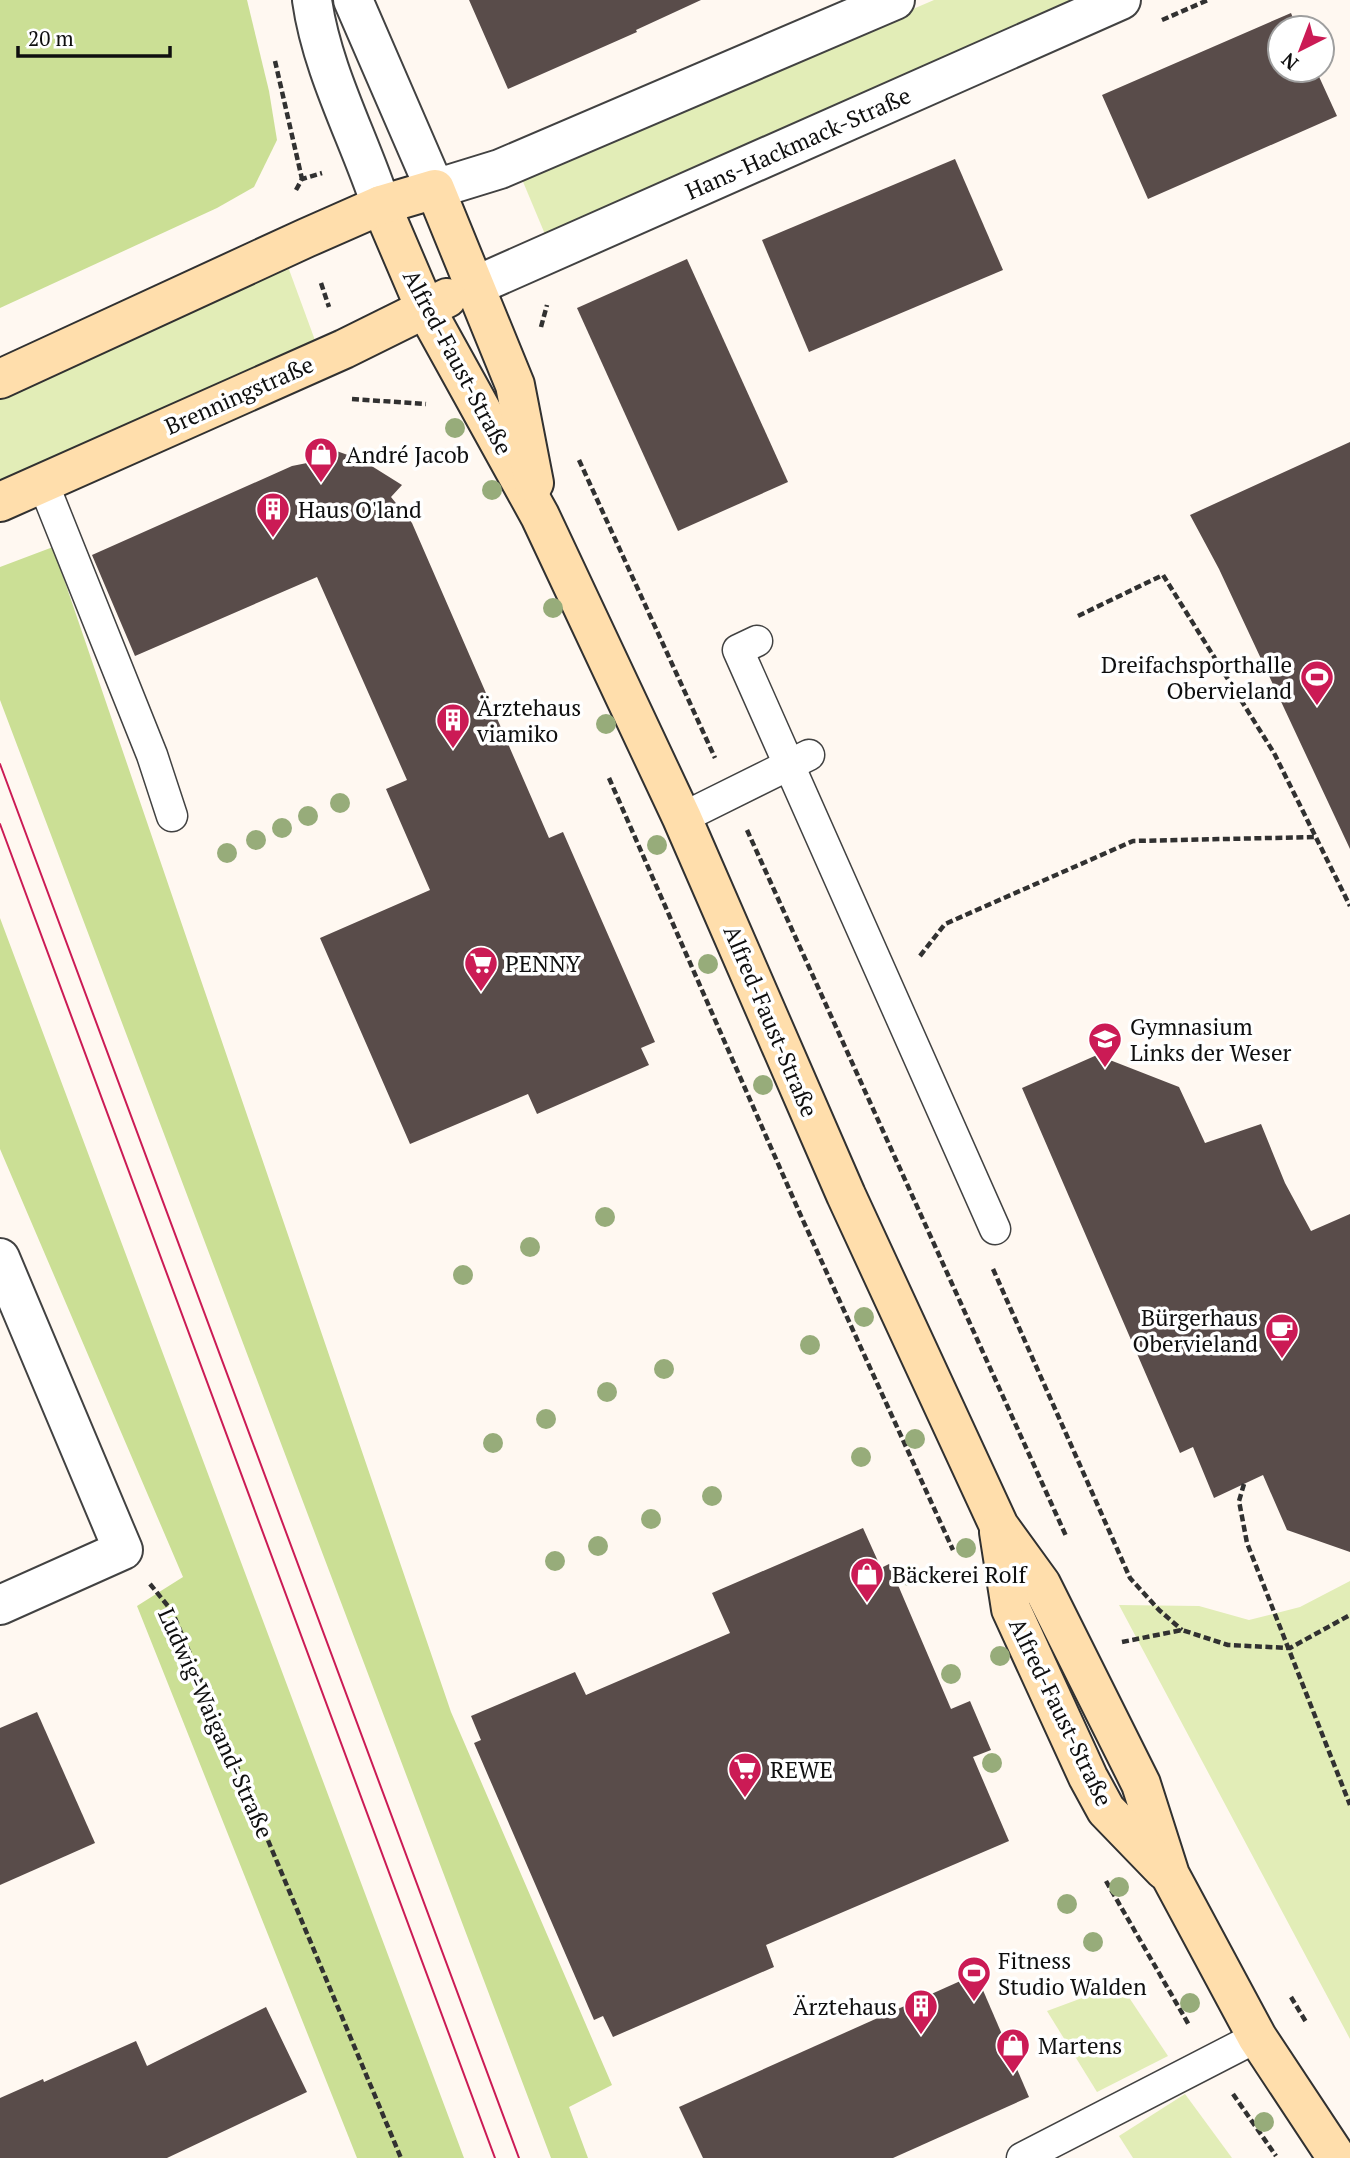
<svg xmlns="http://www.w3.org/2000/svg" width="1350" height="2158" viewBox="0 0 1350 2158" font-family="'PT Serif',serif">
  <rect width="100%" height="100%" fill="#fff8f1"/>
  <g fill="#e2edb7">
    <polygon points="934,0 1091,0 547,239 521,177"/>
    <polygon points="287,264 316,343 0,485 0,392"/>
    <polygon points="1350,1581 1350,2039 1119,1605 1199,1606 1249,1620 1300,1607"/>
    <polygon points="1120,1984 1168,2056 1097,2092 1047,2011"/>
    <polygon points="1185,2094 1232,2158 1133,2158 1119,2136"/>
  </g>
  <g fill="#cbdf95">
    <polygon points="0,0 247,0 269,91 277,140 254,187 217,208 0,308"/>
    <polygon points="53,547 451,1712 612,2085 569,2107 588,2158 551,2158 0,700 0,567"/>
    <polygon points="0,918 464,2158 357,2158 137,1606 183,1577 0,1149"/>
  </g>
  <g fill="#594c4a">
    <polygon points="469,0 701,0 636,30 637,32 508,89"/>
    <polygon points="1291,13 1297,28 1280,28 1280,70 1316,70 1337,116 1148,199 1102,95"/>
    <polygon points="955,159 1003,270 809,352 762,240"/>
    <polygon points="687,259 788,482 678,531 577,308"/>
    <polygon points="1350,442 1350,849 1219,569 1190,515"/>
    <polygon points="328,448 362,460 402,485 391,497 412,523 549,838 563,832 655,1042 641,1048 649,1065 537,1114 528,1094 410,1144 320,938 430,890 386,789 407,780 317,577 135,656 92,555 292,466 327,459"/>
    <polygon points="1097,1055 1179,1087 1205,1143 1261,1124 1285,1183 1311,1231 1350,1214 1350,1552 1287,1530 1263,1475 1214,1498 1193,1447 1180,1453 1022,1088"/>
    <polygon points="863,1528 881,1568 889,1564 951,1709 970,1701 991,1750 973,1757 1009,1841 766,1945 774,1967 613,2037 603,2016 594,2020 474,1743 481,1740 471,1716 575,1672 586,1695 730,1633 712,1593"/>
    <polygon points="37,1712 95,1843 0,1885 0,1728"/>
    <polygon points="976,1974 1029,2097 893,2158 703,2158 679,2107"/>
    <polygon points="266,2007 307,2092 167,2158 0,2158 0,2098 43,2079 44,2082 136,2041 147,2066"/>
  </g>
  <g fill="none" stroke-linecap="round" stroke-linejoin="round">
    <g stroke="#424242" stroke-width="33">
      <g id="lane">
        <polyline points="43,483 152,755 172,816"/>
        <polyline points="757,641 738,650 995,1229"/>
        <polyline points="682,818 809,755"/>
        <polyline points="1022,2158 1257,2037"/>
      </g>
    </g>
    <g stroke="#424242" stroke-width="42">
      <g id="street">
        <path d="M312,0C322,71 359,138 381,205"/>
        <polyline points="353,0 435,189 500,169 895,0"/>
        <polyline points="475,286 1121,0"/>
        <polyline points="0,1258 123,1550 0,1605"/>
      </g>
    </g>
    <g stroke="#313131" stroke-width="42">
      <g id="secondary">
        <polyline points="381,205 425,308 540,516 682,818 846,1195 999,1526 1041,1584 1141,1784 1170,1875 1257,2037 1337,2158"/>
        <polyline points="0,379 306,238 381,205 435,189 515,385 534,483"/>
        <polyline points="0,502 344,349 447,298"/>
        <polyline points="999,1532 1011,1609 1088,1777 1106,1810 1164,1870"/>
      </g>
    </g>
    <g stroke="#313131" stroke-width="4.5" stroke-dasharray="7 3.5" stroke-linecap="butt">
      <polyline points="1162,20 1208,0"/>
      <polyline points="275,61 302,179"/>
      <polyline points="296,190 302,179 322,173"/>
      <polyline points="321,283 329,307"/>
      <polyline points="541,327 547,305"/>
      <polyline points="352,399 426,404"/>
      <polyline points="579,460 715,758"/>
      <polyline points="1078,616 1163,575 1274,753 1350,906"/>
      <polyline points="609,778 801,1216 953,1550"/>
      <polyline points="747,830 1066,1536"/>
      <polyline points="920,956 945,924 1133,841 1316,837"/>
      <polyline points="993,1269 1130,1578 1159,1610 1182,1630"/>
      <polyline points="1244,1484 1239,1501 1247,1543 1350,1805"/>
      <polyline points="150,1584 172,1611 401,2158"/>
      <polyline points="1122,1642 1182,1630 1228,1645 1290,1648 1350,1615"/>
      <polyline points="1106,1881 1189,2025"/>
      <polyline points="1291,1997 1306,2022"/>
      <polyline points="1233,2094 1276,2156"/>
    </g>
    <use href="#lane" stroke="#fff" stroke-width="30"/>
    <use href="#street" stroke="#fff" stroke-width="38"/>
    <use href="#secondary" stroke="#ffdeac" stroke-width="38"/>
    <g stroke="#cb1b55" stroke-width="2">
      <polyline points="0,764 519,2158"/>
      <polyline points="0,824 495,2158"/>
    </g>
  </g>
  <g fill="#97ac7a">
    <circle cx="455" cy="428" r="10"/>
    <circle cx="492" cy="490" r="10"/>
    <circle cx="553" cy="608" r="10"/>
    <circle cx="606" cy="724" r="10"/>
    <circle cx="340" cy="803" r="10"/>
    <circle cx="308" cy="816" r="10"/>
    <circle cx="282" cy="828" r="10"/>
    <circle cx="256" cy="840" r="10"/>
    <circle cx="657" cy="845" r="10"/>
    <circle cx="227" cy="853" r="10"/>
    <circle cx="708" cy="964" r="10"/>
    <circle cx="763" cy="1085" r="10"/>
    <circle cx="605" cy="1217" r="10"/>
    <circle cx="530" cy="1247" r="10"/>
    <circle cx="463" cy="1275" r="10"/>
    <circle cx="864" cy="1317" r="10"/>
    <circle cx="810" cy="1345" r="10"/>
    <circle cx="664" cy="1369" r="10"/>
    <circle cx="607" cy="1392" r="10"/>
    <circle cx="546" cy="1419" r="10"/>
    <circle cx="915" cy="1439" r="10"/>
    <circle cx="493" cy="1443" r="10"/>
    <circle cx="861" cy="1457" r="10"/>
    <circle cx="712" cy="1496" r="10"/>
    <circle cx="651" cy="1519" r="10"/>
    <circle cx="598" cy="1546" r="10"/>
    <circle cx="966" cy="1548" r="10"/>
    <circle cx="555" cy="1561" r="10"/>
    <circle cx="909" cy="1576" r="10"/>
    <circle cx="1000" cy="1656" r="10"/>
    <circle cx="951" cy="1674" r="10"/>
    <circle cx="992" cy="1763" r="10"/>
    <circle cx="1119" cy="1887" r="10"/>
    <circle cx="1067" cy="1904" r="10"/>
    <circle cx="1093" cy="1942" r="10"/>
    <circle cx="1190" cy="2003" r="10"/>
    <circle cx="1264" cy="2122" r="10"/>
  </g>
  <defs>
    <g id="shop-pin" transform="scale(1.75)"><path d="M0 17L-7.5 6A9.5 9.5 0 1 1 7.5 6Z" fill="#cb1b55" stroke="#fff"/><path d="M-5-2.5h2.3a2.7 3.5 0 0 1 5.4 0H5L5.5 6h-11ZM-1.5-2.5h3a1.5 2.3 0 0 0-3 0Z" fill="#fff"/></g>
    <g id="building-pin" transform="scale(1.75)"><path d="M0 17L-7.5 6A9.5 9.5 0 1 1 7.5 6Z" fill="#cb1b55" stroke="#fff"/><path d="M-4-6H4V6H1V3H-1V6H-4ZM-2.5-4.3h1.7v1.8h-1.7ZM.8-4.3h1.7v1.8H.8ZM-2.5-1h1.7V.8h-1.7ZM.8-1h1.7V.8H.8Z" fill="#fff"/></g>
    <g id="stadium-pin" transform="scale(1.75)"><path d="M0 17L-7.5 6A9.5 9.5 0 1 1 7.5 6Z" fill="#cb1b55" stroke="#fff"/><path d="M0-5a6.5 5 0 1 0 0 10a6.5 5 0 1 0 0-10ZM-3.5-1.8h7v3.6h-7Z" fill="#fff"/></g>
    <g id="supermarket-pin" transform="scale(1.75)"><path d="M0 17L-7.5 6A9.5 9.5 0 1 1 7.5 6Z" fill="#cb1b55" stroke="#fff"/><path d="M-6-5.5h2.5l.6 2H6L4.5 2H-2.5L-4.4-4H-6ZM-1.5 3.2a1.3 1.3 0 1 0 .1 0ZM3 3.2a1.3 1.3 0 1 0 .1 0Z" fill="#fff"/></g>
    <g id="school-pin" transform="scale(1.75)"><path d="M0 17L-7.5 6A9.5 9.5 0 1 1 7.5 6Z" fill="#cb1b55" stroke="#fff"/><path d="M0-5L7-2L0 1L-7-2ZM-4 1L0 2.5L4 1V4Q0 6-4 4Z" fill="#fff"/></g>
    <g id="cafe-pin" transform="scale(1.75)"><path d="M0 17L-7.5 6A9.5 9.5 0 1 1 7.5 6Z" fill="#cb1b55" stroke="#fff"/><path d="M-5.5-4.5H6V0H3Q3 3.5 0 3.5H-2.5Q-5.5 3.5-5.5 0ZM3-3.2v2h1.7v-2ZM-6 4.5H4V6H-6Z" fill="#fff"/></g>
  </defs>
  <g fill-rule="evenodd">
    <use href="#shop-pin" x="321" y="454"/>
    <use href="#building-pin" x="273" y="509"/>
    <use href="#stadium-pin" x="1317" y="677"/>
    <use href="#building-pin" x="453" y="720"/>
    <use href="#supermarket-pin" x="481" y="963"/>
    <use href="#school-pin" x="1105" y="1039"/>
    <use href="#cafe-pin" x="1282" y="1330"/>
    <use href="#shop-pin" x="867" y="1574"/>
    <use href="#supermarket-pin" x="745" y="1769"/>
    <use href="#stadium-pin" x="974" y="1973"/>
    <use href="#building-pin" x="921" y="2006"/>
    <use href="#shop-pin" x="1013" y="2045"/>
  </g>
  <g text-anchor="middle" dominant-baseline="central" stroke-width="7" stroke-linejoin="round" paint-order="stroke">
    <g font-size="23" fill="#0f0f0f" stroke="#fff">
      <text transform="translate(798 143) rotate(-24)">Hans-Hackmack-Straße</text>
      <text transform="translate(458 362) rotate(62)">Alfred-Faust-Straße</text>
      <text transform="translate(239 395) rotate(-24)">Brenningstraße</text>
      <text transform="translate(771 1021) rotate(67)">Alfred-Faust-Straße</text>
      <text transform="translate(1061 1712) rotate(64)">Alfred-Faust-Straße</text>
      <text transform="translate(216 1723) rotate(66)">Ludwig-Waigand-Straße</text>
    </g>
    <g font-size="23" fill="#0f0f0f" stroke="#fff" text-anchor="start">
      <text x="346" y="454">André Jacob</text>
      <text x="298" y="509">Haus O'land</text>
      <text x="1292" y="664" text-anchor="end">Dreifachsporthalle<tspan x="1292" dy="26">Obervieland</tspan></text>
      <text x="477" y="707">Ärztehaus<tspan x="477" dy="26">viamiko</tspan></text>
      <text x="505" y="963">PENNY</text>
      <text x="1130" y="1026">Gymnasium<tspan x="1130" dy="26">Links der Weser</tspan></text>
      <text x="1258" y="1317" text-anchor="end">Bürgerhaus<tspan x="1258" dy="26">Obervieland</tspan></text>
      <text x="892" y="1574">Bäckerei Rolf</text>
      <text x="770" y="1769">REWE</text>
      <text x="998" y="1960">Fitness<tspan x="998" dy="26">Studio Walden</tspan></text>
      <text x="897" y="2006" text-anchor="end">Ärztehaus</text>
      <text x="1038" y="2045">Martens</text>
    </g>
  </g>
  <g transform="translate(1301 49) rotate(222)"><circle r="33" fill="#ffffff" stroke="#9f9f9f" stroke-width="2"/>
  <path d="M0-5L12 26L0 18L-12 26Z" fill="#cb1b55"/>
  <text y="-10" font-size="19" font-weight="bold" text-anchor="middle" fill="#0f0f0f">N</text>
  </g>
  <path d="M18 46v10h152v-10" fill="none" stroke="#0f0f0f" stroke-width="3.5"/>
  <text x="28" y="46" font-size="21" fill="#0f0f0f" stroke="#ffffff" stroke-width="5" paint-order="stroke">20 m</text>
</svg>
